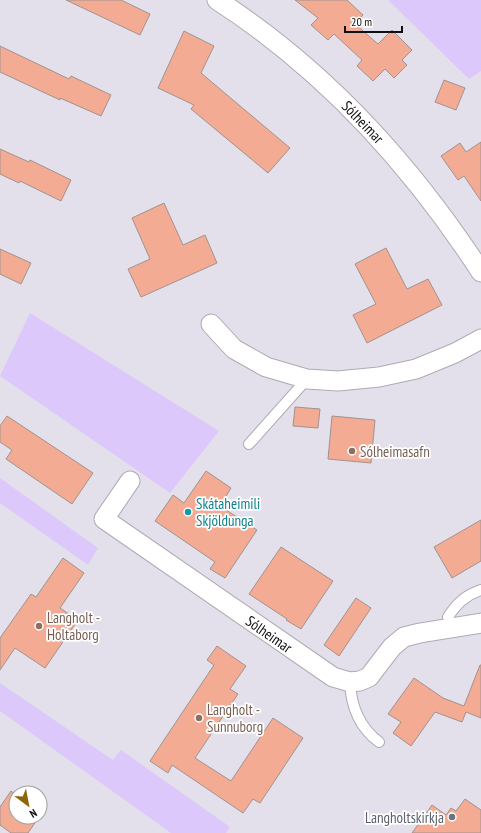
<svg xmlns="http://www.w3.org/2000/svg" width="481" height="833" viewBox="0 0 481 833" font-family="'PT Sans Narrow',sans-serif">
  <rect width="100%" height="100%" fill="#e4e0eb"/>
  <g fill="#ddc8fc">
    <polygon points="388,0 481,0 481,71 469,79"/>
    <polygon points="30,313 219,431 170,493 0,376"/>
    <polygon points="0,478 98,548 88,565 0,503"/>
    <polygon points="0,683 113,760 121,750 230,827 226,833 171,833 0,711"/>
  </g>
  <g fill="#f4ab93" stroke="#9f938f">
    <polygon points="66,0 121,0 150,14 140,35"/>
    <polygon points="295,0 347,0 363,15 355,24 378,44 392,30 412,50 402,60 407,65 394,78 385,69 373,81 357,66 362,60 334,34 328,40 311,25 318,18"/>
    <polygon points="184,31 214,46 201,73 290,148 268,173 191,109 194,105 158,88"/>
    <polygon points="0,46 69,79 71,76 111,95 101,116 60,98 60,100 0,72"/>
    <polygon points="444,80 465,88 456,110 435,102"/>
    <polygon points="481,142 481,201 464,176 458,180 441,156 460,143 466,152"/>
    <polygon points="0,149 29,162 30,160 71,180 61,201 20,181 19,183 0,174"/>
    <polygon points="164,203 183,245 205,235 217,263 141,297 128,269 150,259 132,218"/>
    <polygon points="386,248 407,289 428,279 442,305 367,343 353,315 376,304 355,264"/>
    <polygon points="0,249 31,263 21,284 0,274"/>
    <polygon points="295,407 320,409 318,428 293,426"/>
    <polygon points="7,416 93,473 72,504 6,459 12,450 0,442 0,426"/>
    <polygon points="332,416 375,420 371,463 328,459"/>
    <polygon points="206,471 231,488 220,506 257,530 225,578 210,569 215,562 155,521 173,495 184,503"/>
    <polygon points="481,520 481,561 452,578 434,547"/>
    <polygon points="281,547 333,581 301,629 286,620 287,619 249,594"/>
    <polygon points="63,558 84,573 60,608 78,620 45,668 15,648 0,670 0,638 31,594 36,597"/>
    <polygon points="356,598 371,608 339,656 324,645"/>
    <polygon points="217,646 246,666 230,689 238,694 195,758 231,781 273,718 303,738 260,803 253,799 243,813 172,765 168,773 150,761 214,665 207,660"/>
    <polygon points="480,665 481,665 481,718 466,712 462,722 435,712 411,746 393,733 401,722 388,714 414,678 443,698 464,706"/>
    <polygon points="11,791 16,795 16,817 39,817 28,833 11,833 0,825 0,807"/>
    <polygon points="465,799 481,810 481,833 412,833 432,805 446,815 451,808 456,811"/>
  </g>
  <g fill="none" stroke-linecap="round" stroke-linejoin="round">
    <g stroke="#aeaab4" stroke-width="12">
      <g id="service">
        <polyline points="249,444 307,379"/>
        <path d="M448,617C457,603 466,595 481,590"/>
        <path d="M350,682C351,706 359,727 379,742"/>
      </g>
    </g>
    <g stroke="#aeaab4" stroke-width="21">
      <g id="minor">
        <path d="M217,0C324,69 412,166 481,272"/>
        <polyline points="211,324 234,349 266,367 307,379 338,381 379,377 416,369 455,353 481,339"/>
        <polyline points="130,481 104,519 333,677 350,682 360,681 369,677 392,647 404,637 420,633 481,623"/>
      </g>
    </g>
    <use href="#service" stroke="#fff" stroke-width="10"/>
    <use href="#minor" stroke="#fff" stroke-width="19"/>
  </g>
  <g fill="#8d6e63" stroke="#fff" stroke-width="1.5">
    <circle cx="352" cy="451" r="4"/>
    <circle cx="39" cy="626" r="4"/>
    <circle cx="199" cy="718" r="4"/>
  </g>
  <circle fill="#0f9aa8" stroke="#fff" stroke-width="1.5" cx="188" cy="512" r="4"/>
  <circle fill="#6b7280" stroke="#fff" stroke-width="1.5" cx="452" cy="817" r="4"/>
  <g text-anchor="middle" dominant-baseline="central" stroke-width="3.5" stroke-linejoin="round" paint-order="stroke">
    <g font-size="15" fill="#0f0e11" stroke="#fff">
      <text transform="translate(363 122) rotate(46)">Sólheimar</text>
      <text transform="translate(269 634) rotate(35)">Sólheimar</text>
    </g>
    <g font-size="15" fill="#785e54" stroke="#fff" text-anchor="start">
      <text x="360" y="451">Sólheimasafn</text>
      <text x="47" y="617">Langholt -<tspan x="47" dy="17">Holtaborg</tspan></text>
      <text x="207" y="709">Langholt -<tspan x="207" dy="17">Sunnuborg</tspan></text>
    </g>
    <g font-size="15" fill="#0d838f" stroke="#fff" text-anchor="start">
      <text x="196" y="503">Skátaheimili<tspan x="196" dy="17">Skjöldunga</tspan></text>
    </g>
    <g font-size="15" fill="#5b616d" stroke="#fff" text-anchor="end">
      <text x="444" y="817">Langholtskirkja</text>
    </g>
  </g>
  <g transform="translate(28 805) rotate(148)"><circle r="19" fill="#ffffff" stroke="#9f9fa0"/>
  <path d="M0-3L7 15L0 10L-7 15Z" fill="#8d6509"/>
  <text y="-6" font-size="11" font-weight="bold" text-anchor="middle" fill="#0f0e11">N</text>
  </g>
  <path d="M345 26v6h57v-6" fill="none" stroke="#0f0e11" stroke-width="2"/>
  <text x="351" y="26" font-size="12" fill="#0f0e11" stroke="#ffffff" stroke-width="3" paint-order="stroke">20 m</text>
</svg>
